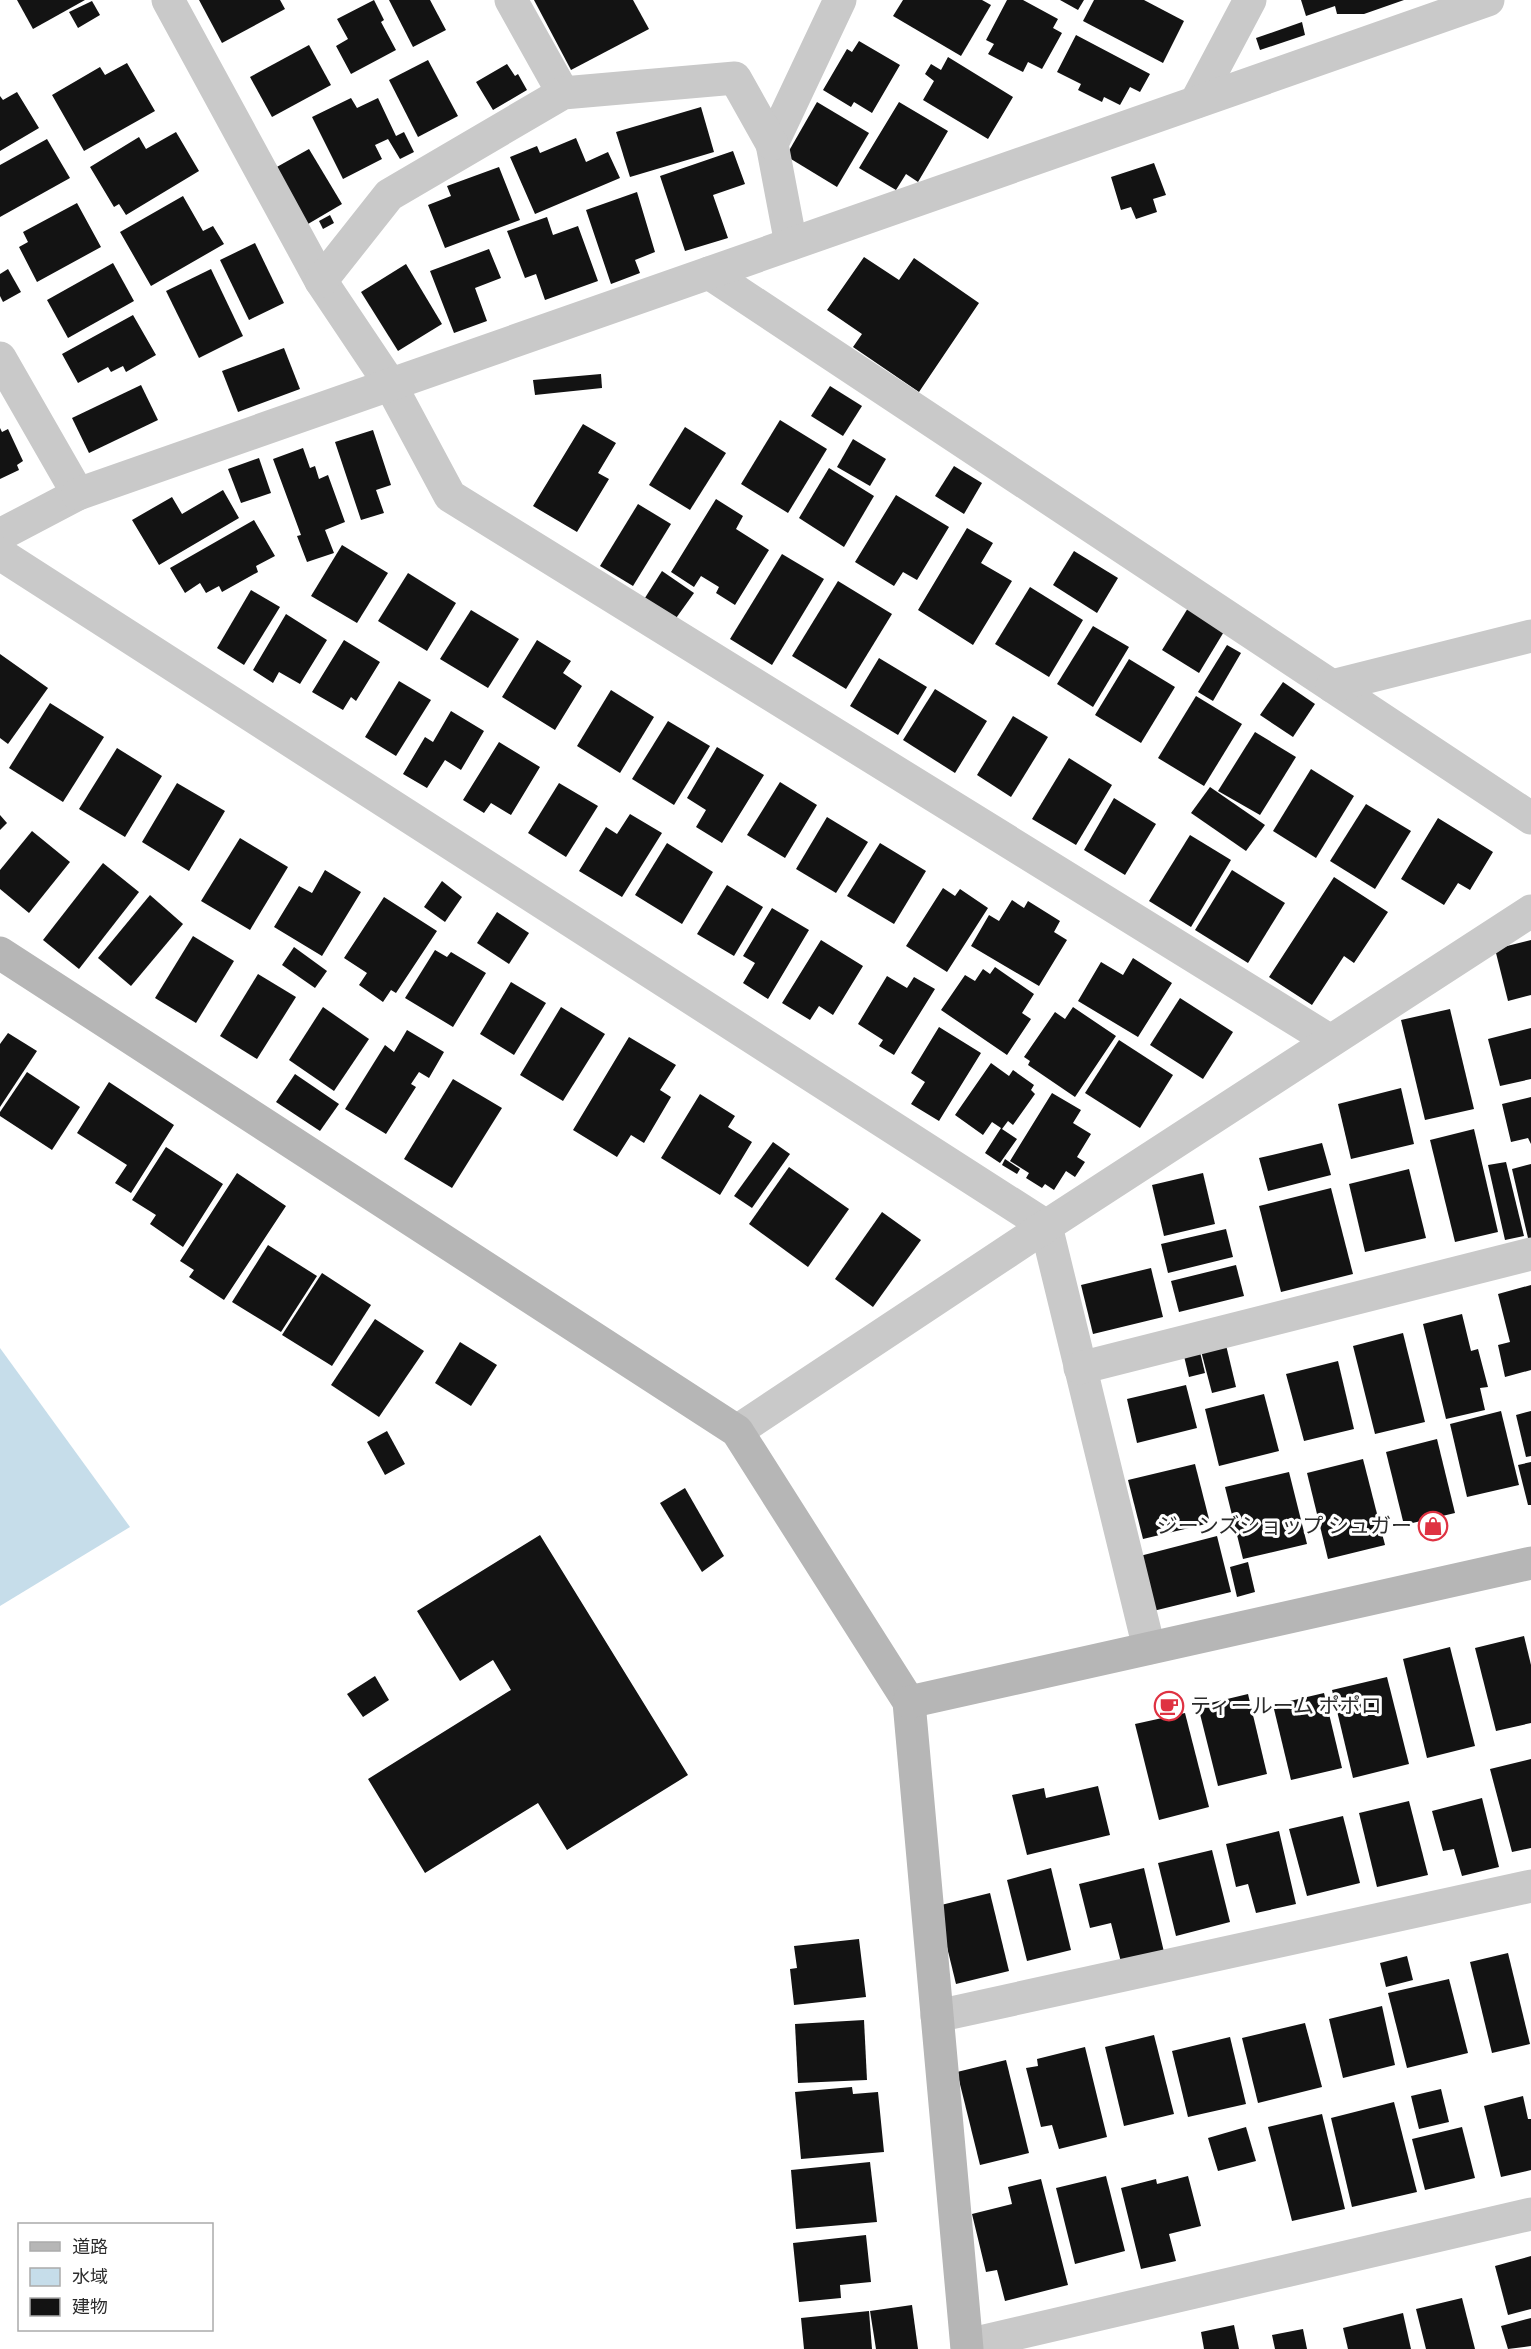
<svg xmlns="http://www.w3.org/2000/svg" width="1531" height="2349" viewBox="0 0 1531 2349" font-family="Signika,'Noto Sans JP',sans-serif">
  <rect width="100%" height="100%" fill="#fff"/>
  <polygon fill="#c6ddea" points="0,1348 130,1527 0,1606"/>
  <g fill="#131313">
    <polygon points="17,0 85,0 33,29"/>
    <polygon points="199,0 280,0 285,9 222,43"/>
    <polygon points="374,0 384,20 381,22 396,50 351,74 336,46 348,39 337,19"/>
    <polygon points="389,0 430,0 446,30 413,47"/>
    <polygon points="534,0 633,0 649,29 571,70"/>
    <polygon points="903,0 982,0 991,5 961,56 893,16"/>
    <polygon points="1007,0 1023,0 1058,19 1053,28 1062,33 1042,69 1028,62 1023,72 988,54 994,44 986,40"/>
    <polygon points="1060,0 1084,0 1078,10"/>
    <polygon points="1094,0 1144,0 1184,21 1163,63 1083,21"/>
    <polygon points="1301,0 1404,0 1364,14 1337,14 1335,6 1306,16"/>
    <polygon points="92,1 100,15 78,28 69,12"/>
    <polygon points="1302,22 1305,35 1260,50 1256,38"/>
    <polygon points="1076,35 1150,74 1140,92 1130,87 1120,105 1104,97 1102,102 1078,90 1081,84 1057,72"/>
    <polygon points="859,41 900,65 872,113 854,102 851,107 823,90 847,49 852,52"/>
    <polygon points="309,45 331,85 272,117 250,77"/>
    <polygon points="948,57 1013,97 988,139 923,100 934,81 925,74 931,64 941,70"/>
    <polygon points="428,60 458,116 418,137 389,80"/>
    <polygon points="127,63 155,111 84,151 52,95 100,67 105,75"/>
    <polygon points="507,64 515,76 518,74 527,90 493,110 476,82"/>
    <polygon points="17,92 39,128 0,151 0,96 3,100"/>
    <polygon points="351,98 357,108 378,98 396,136 404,132 414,152 400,159 388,139 375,145 382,159 343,179 312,117"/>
    <polygon points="817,102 869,133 837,187 786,156"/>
    <polygon points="899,102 948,131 918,182 906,174 896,190 859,168"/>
    <polygon points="701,107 714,152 630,177 616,132"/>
    <polygon points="176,132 199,171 126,215 119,204 114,207 90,167 139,137 146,149"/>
    <polygon points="576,138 586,162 608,152 620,178 535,214 510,157 537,146 540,153"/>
    <polygon points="47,139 70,178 0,217 0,165"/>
    <polygon points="309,149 342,204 308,224 275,168"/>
    <polygon points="733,151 745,184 713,195 728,238 685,251 660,176"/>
    <polygon points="1154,163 1166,195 1153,199 1157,212 1136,219 1131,207 1121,210 1111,177"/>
    <polygon points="499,167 520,220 445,248 428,205 451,196 447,186"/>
    <polygon points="637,192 655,252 635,260 640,273 611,284 586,210"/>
    <polygon points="183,196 203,231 213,226 224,244 151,286 120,232"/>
    <polygon points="77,203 101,247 37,282 19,247 28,242 23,232"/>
    <polygon points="330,215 334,223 323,229 319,221"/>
    <polygon points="547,217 553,235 578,226 598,281 545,300 536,274 525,278 507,231"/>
    <polygon points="255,243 284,303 249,320 220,260"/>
    <polygon points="489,249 501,278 475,288 487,321 454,333 430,271"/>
    <polygon points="864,257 899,280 914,258 979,303 919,392 853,347 862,334 827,310"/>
    <polygon points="113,263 134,301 68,338 47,300"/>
    <polygon points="406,264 442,324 398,351 361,292"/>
    <polygon points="8,269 21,292 3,302 0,296 0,274"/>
    <polygon points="211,269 243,336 199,358 166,291"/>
    <polygon points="133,315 156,355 126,372 123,366 111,372 108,367 78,383 62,354"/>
    <polygon points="284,348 300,389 238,412 222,371"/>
    <polygon points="601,374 602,388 535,395 533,380"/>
    <polygon points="141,385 158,420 89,453 72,418"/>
    <polygon points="830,386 862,406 843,436 811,416"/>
    <polygon points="780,420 827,449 788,513 741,484"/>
    <polygon points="583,424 616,443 598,473 609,479 577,532 533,506"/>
    <polygon points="685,427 726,453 690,510 649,485"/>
    <polygon points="0,428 2,432 8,429 23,461 17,465 19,470 0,479"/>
    <polygon points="373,430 391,485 376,490 384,513 361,520 335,442"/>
    <polygon points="853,439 886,459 870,486 837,467"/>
    <polygon points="303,448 310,468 315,466 319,479 328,475 345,522 325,530 334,553 307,562 297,536 301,535 273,459"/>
    <polygon points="259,458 271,493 241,503 228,469"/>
    <polygon points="954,466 982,483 964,514 935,496"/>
    <polygon points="829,468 874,496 844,547 799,518"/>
    <polygon points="223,490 239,518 159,565 132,520 172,497 182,514"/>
    <polygon points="896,495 949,527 917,580 903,572 894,586 855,562"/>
    <polygon points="716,499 743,516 736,529 769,550 735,605 716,593 719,587 701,576 694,587 671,572"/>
    <polygon points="638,504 671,524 633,586 600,566"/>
    <polygon points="254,520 275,556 256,566 258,572 222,592 219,586 206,593 200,583 185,593 170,568"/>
    <polygon points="967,528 993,543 981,563 1012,581 973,645 918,610"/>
    <polygon points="342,545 388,573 357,623 311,596"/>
    <polygon points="1074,551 1118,578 1097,613 1053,585"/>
    <polygon points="782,554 824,579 772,665 730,639"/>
    <polygon points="662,571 694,593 674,621 643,601"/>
    <polygon points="408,573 456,603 427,651 378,621"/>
    <polygon points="838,581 892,614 846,689 792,656"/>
    <polygon points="1030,587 1083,620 1049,677 995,644"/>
    <polygon points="251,590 280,607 244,665 217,648"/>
    <polygon points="1188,608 1225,630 1199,673 1162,650"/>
    <polygon points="471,610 519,639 488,688 440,659"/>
    <polygon points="286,614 327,640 300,684 279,672 273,683 253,670"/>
    <polygon points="1093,626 1129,647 1093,707 1057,684"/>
    <polygon points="344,640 380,662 356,701 351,697 343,710 312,692"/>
    <polygon points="537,640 571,661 563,673 582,686 555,730 502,697"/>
    <polygon points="1227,645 1241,653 1213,701 1198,692"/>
    <polygon points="0,654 48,688 8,744 0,738"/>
    <polygon points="879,658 927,687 898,735 850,706"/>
    <polygon points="1129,659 1175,687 1141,743 1095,715"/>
    <polygon points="399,681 431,700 396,756 365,737"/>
    <polygon points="1283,682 1315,704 1293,737 1260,715"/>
    <polygon points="935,689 987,721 955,773 903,740"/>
    <polygon points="611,690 654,717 620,773 577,746"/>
    <polygon points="1196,696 1242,724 1204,786 1158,758"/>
    <polygon points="50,703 104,737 63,802 9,768"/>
    <polygon points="451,711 484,731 461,770 445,760 427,788 403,774 425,737 433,742"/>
    <polygon points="1013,716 1048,737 1011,797 977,775"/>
    <polygon points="668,721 710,746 674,805 632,779"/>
    <polygon points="1255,732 1296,757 1260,815 1218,791"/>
    <polygon points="499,742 540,767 511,815 491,803 484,813 463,800"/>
    <polygon points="717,747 764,775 722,843 696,827 706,810 687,798"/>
    <polygon points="117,748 162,776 125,837 79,809"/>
    <polygon points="1069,758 1112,785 1076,845 1032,819"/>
    <polygon points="1311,769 1354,796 1316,858 1273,831"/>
    <polygon points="780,782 817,805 785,858 747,835"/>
    <polygon points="177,783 225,811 189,871 142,842"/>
    <polygon points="559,783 598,806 566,857 528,833"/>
    <polygon points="1210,787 1265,825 1246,851 1191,813"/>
    <polygon points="1114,798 1156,824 1125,875 1084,850"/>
    <polygon points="1366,804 1411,831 1375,889 1330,861"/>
    <polygon points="630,814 662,833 622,897 579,871 606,827 617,834"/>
    <polygon points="0,815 7,823 0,830"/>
    <polygon points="827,817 868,842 836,893 796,869"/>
    <polygon points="1438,818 1493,852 1470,890 1458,883 1444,905 1401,879"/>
    <polygon points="32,831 70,862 29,913 0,889 0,870"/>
    <polygon points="1190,835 1231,860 1191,927 1149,901"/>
    <polygon points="240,838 288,867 250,930 201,901"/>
    <polygon points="667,843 713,872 682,924 635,895"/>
    <polygon points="880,843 926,871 894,924 847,896"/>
    <polygon points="103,863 139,892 79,969 43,940"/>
    <polygon points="325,870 361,892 322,956 274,927 299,886 312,893"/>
    <polygon points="1232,870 1285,903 1248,963 1195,930"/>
    <polygon points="1334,877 1388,912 1354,963 1344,956 1312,1005 1269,977"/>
    <polygon points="442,881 462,897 445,922 424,907"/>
    <polygon points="727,885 763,907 734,956 697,934"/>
    <polygon points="943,888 955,896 960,889 988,908 947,972 906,946"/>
    <polygon points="150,895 183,924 131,986 98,958"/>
    <polygon points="384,897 437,931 396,993 391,990 383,1002 359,985 367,973 344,958"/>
    <polygon points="1012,900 1024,908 1028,901 1060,921 1054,932 1067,940 1039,986 971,946 989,915 999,921"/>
    <polygon points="772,908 809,930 768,999 743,983 755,963 743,956"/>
    <polygon points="497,912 529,933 509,964 477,943"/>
    <polygon points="193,936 234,961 196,1023 155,998"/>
    <polygon points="821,940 863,966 833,1015 819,1006 810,1020 782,1003"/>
    <polygon points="1531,940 1531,995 1508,1001 1495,949"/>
    <polygon points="294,947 327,971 315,988 282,965"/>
    <polygon points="435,950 447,957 451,952 486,973 453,1027 405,998"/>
    <polygon points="1133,958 1172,983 1138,1037 1078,1001 1101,962 1123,975"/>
    <polygon points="995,967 1034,994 1022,1013 1031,1019 1007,1055 941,1010 965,975 975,981 983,969 990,974"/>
    <polygon points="258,974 296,997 257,1059 220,1036"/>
    <polygon points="887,976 907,988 914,977 935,989 894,1055 879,1046 883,1040 858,1024"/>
    <polygon points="511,982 546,1003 514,1055 480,1034"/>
    <polygon points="1180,998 1233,1032 1203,1079 1150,1045"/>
    <polygon points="323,1007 369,1039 334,1091 289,1060"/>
    <polygon points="561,1007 605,1034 563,1101 520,1075"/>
    <polygon points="1073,1007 1116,1036 1075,1097 1028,1065 1030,1061 1024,1057 1055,1012 1065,1019"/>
    <polygon points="1450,1009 1474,1109 1425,1120 1401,1020"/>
    <polygon points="939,1027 981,1053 939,1121 911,1104 925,1082 911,1073"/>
    <polygon points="1531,1028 1531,1079 1500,1086 1488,1039"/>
    <polygon points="407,1030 444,1052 429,1078 419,1072 411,1084 416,1087 386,1134 345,1109 385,1045 394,1052"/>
    <polygon points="8,1033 37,1051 0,1107 0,1044"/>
    <polygon points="629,1037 676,1065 660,1090 671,1097 644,1143 631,1135 617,1157 573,1130"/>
    <polygon points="1119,1040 1173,1075 1140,1128 1085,1093"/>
    <polygon points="991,1063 1009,1076 1013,1070 1034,1085 1031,1090 1035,1094 1013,1125 1008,1121 1002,1129 1017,1139 1000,1163 985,1153 1001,1128 992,1122 983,1135 955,1115"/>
    <polygon points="27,1072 80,1107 52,1150 0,1116 0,1112"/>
    <polygon points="295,1074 339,1104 320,1131 276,1102"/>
    <polygon points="453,1079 502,1108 452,1188 404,1159"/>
    <polygon points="109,1082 174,1125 131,1193 115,1183 127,1165 77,1133"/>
    <polygon points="1401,1088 1414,1144 1351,1159 1338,1104"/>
    <polygon points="1052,1093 1081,1110 1073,1123 1091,1134 1077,1157 1085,1162 1075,1177 1066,1171 1054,1190 1045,1184 1042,1188 1026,1178 1029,1173 1010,1161"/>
    <polygon points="700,1094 735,1116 728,1127 752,1142 720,1195 661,1158"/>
    <polygon points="1531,1097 1531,1144 1528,1138 1511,1142 1502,1104"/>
    <polygon points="1474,1129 1498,1232 1455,1242 1430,1140"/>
    <polygon points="773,1142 790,1154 752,1208 734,1196"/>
    <polygon points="1322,1143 1331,1175 1268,1191 1259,1158"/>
    <polygon points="166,1147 223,1184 183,1247 150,1224 156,1215 132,1200"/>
    <polygon points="1005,1159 1020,1169 1017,1174 1002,1165"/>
    <polygon points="1506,1162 1524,1236 1505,1240 1488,1165"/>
    <polygon points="1531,1164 1531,1238 1528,1238 1512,1169"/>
    <polygon points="789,1167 849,1209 808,1267 749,1224"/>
    <polygon points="1409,1169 1426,1238 1365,1252 1349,1184"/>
    <polygon points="237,1173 286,1206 224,1300 189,1277 194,1270 180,1261"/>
    <polygon points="1203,1173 1215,1224 1164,1236 1152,1185"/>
    <polygon points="1331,1188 1353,1274 1281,1292 1259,1206"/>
    <polygon points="882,1212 921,1240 873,1307 835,1279"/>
    <polygon points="1226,1229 1233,1257 1168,1273 1161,1244"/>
    <polygon points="268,1245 317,1276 281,1332 232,1302"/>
    <polygon points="1236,1265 1244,1296 1179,1312 1171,1281"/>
    <polygon points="1151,1268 1163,1317 1093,1334 1081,1285"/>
    <polygon points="322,1273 371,1305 332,1366 282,1335"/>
    <polygon points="1531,1285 1531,1370 1505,1377 1498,1345 1510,1342 1498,1294"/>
    <polygon points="1462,1314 1471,1351 1478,1349 1488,1387 1480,1388 1485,1410 1446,1419 1423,1324"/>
    <polygon points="375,1319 424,1351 379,1417 331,1385"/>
    <polygon points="1403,1333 1425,1422 1375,1434 1353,1346"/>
    <polygon points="460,1342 497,1365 471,1406 435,1383"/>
    <polygon points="1226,1345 1236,1387 1212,1393 1201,1351"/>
    <polygon points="1200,1352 1205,1373 1189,1377 1184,1356"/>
    <polygon points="1338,1361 1354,1429 1304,1441 1286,1374"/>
    <polygon points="1186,1385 1197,1428 1137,1443 1127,1399"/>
    <polygon points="1264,1394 1279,1451 1219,1466 1205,1409"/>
    <polygon points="1501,1411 1519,1485 1467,1497 1450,1424"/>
    <polygon points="1531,1411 1531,1456 1526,1457 1516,1415"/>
    <polygon points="387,1431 405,1464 385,1475 367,1442"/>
    <polygon points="1437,1439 1455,1513 1404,1525 1386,1452"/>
    <polygon points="1363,1459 1385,1545 1328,1559 1307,1473"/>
    <polygon points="1531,1462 1531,1505 1528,1505 1518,1465"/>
    <polygon points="1195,1464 1210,1523 1143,1539 1128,1480"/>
    <polygon points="1289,1472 1307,1544 1243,1559 1225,1487"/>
    <polygon points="685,1488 724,1556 702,1572 660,1503"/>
    <polygon points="540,1535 688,1775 567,1850 538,1803 425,1873 368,1779 511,1690 493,1660 460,1681 417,1611"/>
    <polygon points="1217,1536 1231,1592 1149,1612 1136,1557"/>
    <polygon points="1248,1562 1255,1592 1237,1597 1230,1567"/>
    <polygon points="1524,1636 1531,1665 1531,1723 1496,1731 1475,1648"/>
    <polygon points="1450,1647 1475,1746 1427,1758 1403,1659"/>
    <polygon points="375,1676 389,1700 363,1717 347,1694"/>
    <polygon points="1387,1677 1409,1764 1353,1778 1332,1690"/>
    <polygon points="1324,1693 1342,1768 1291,1780 1273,1705"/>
    <polygon points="1248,1694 1267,1774 1218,1786 1198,1706"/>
    <polygon points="1185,1713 1209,1807 1159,1820 1135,1724"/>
    <polygon points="1531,1759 1531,1848 1512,1852 1490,1769"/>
    <polygon points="1098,1786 1110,1835 1027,1855 1012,1795 1044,1788 1046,1798"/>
    <polygon points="1482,1798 1499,1867 1462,1876 1454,1849 1443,1851 1432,1811"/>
    <polygon points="1409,1801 1428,1875 1377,1887 1359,1813"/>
    <polygon points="1343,1816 1360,1883 1307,1896 1289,1829"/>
    <polygon points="1279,1831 1296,1904 1256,1913 1248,1884 1236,1887 1226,1844"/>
    <polygon points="1212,1850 1230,1922 1176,1936 1158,1863"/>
    <polygon points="1051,1868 1071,1950 1027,1961 1007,1880"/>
    <polygon points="1144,1868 1164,1952 1121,1962 1111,1923 1090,1928 1079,1884"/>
    <polygon points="990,1893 1009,1971 956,1984 937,1906"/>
    <polygon points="859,1939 866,1997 794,2005 790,1969 797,1968 794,1946"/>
    <polygon points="1508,1953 1530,2044 1492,2053 1470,1962"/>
    <polygon points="1407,1956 1413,1980 1386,1987 1380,1963"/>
    <polygon points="1449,1979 1468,2053 1407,2068 1388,1993"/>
    <polygon points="1382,2006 1395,2065 1343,2078 1329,2019"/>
    <polygon points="864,2020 867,2080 798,2083 795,2024"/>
    <polygon points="1305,2023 1322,2087 1258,2103 1242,2038"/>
    <polygon points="1154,2035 1174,2114 1124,2126 1105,2047"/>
    <polygon points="1230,2037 1246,2104 1188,2117 1172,2051"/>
    <polygon points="1085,2047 1107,2137 1059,2149 1052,2125 1041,2127 1026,2068 1038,2066 1037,2059"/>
    <polygon points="1006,2060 1029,2153 980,2165 957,2072"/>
    <polygon points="852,2087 853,2094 878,2092 884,2152 801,2159 795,2092"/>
    <polygon points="1441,2089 1449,2122 1419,2129 1411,2096"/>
    <polygon points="1523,2096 1528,2119 1531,2119 1531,2170 1501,2177 1484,2106"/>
    <polygon points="1394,2102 1417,2192 1352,2207 1331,2118"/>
    <polygon points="1322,2114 1345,2209 1292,2221 1268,2127"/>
    <polygon points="1246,2127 1256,2161 1218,2171 1208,2138"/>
    <polygon points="1462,2127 1475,2178 1425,2190 1412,2139"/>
    <polygon points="870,2162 877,2222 796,2229 791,2170"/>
    <polygon points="1106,2176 1125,2251 1075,2264 1056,2188"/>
    <polygon points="1188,2176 1201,2226 1169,2234 1176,2261 1141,2269 1121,2188 1156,2179 1157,2184"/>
    <polygon points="1041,2179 1068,2285 1005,2301 997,2270 986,2272 972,2214 1012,2204 1008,2187"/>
    <polygon points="866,2235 871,2282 840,2285 841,2298 799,2302 793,2243"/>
    <polygon points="1531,2256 1531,2309 1508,2315 1495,2266"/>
    <polygon points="1462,2298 1475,2349 1426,2349 1416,2309"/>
    <polygon points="912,2305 918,2349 876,2349 870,2311"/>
    <polygon points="869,2311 872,2349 804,2349 801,2318"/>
    <polygon points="1403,2313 1411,2349 1348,2349 1343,2328"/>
    <polygon points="1531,2318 1531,2346 1508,2349 1501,2326"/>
    <polygon points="1234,2325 1239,2349 1204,2349 1201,2332"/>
    <polygon points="1303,2329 1307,2349 1275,2349 1272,2335"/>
  </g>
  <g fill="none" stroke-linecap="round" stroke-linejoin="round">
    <g stroke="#c9c9c9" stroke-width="33">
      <polyline points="168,0 321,281 390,384 450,496 1329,1040"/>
      <polyline points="511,0 563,93"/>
      <polyline points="1196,102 1250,0"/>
      <polyline points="791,244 772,144 840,0"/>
      <polyline points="709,273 1531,818"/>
      <polyline points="321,281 389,195 563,93 735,78 772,144"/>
      <polyline points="0,358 78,494 0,535"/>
      <polyline points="78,494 1488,0"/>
      <polyline points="0,554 1046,1226 1149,1648"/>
      <polyline points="1332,686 1531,636"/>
      <polyline points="1080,1368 1531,1254"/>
      <polyline points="737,1431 1046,1226 1531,911"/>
      <polyline points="937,2016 1531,1886"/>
      <polyline points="967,2345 1531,2214"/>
    </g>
    <g stroke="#b6b6b6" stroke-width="33">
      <polyline points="0,953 737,1431 909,1702 967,2349"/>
      <polyline points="909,1702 1531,1563"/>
    </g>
  </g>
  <defs>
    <g id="shop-ring" transform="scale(1.5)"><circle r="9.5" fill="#fff" stroke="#df3242" stroke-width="1.5"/><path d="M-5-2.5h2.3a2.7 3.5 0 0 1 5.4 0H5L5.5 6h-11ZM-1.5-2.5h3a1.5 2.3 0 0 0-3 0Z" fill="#df3242"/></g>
    <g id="cafe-ring" transform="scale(1.5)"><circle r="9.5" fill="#fff" stroke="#df3242" stroke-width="1.5"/><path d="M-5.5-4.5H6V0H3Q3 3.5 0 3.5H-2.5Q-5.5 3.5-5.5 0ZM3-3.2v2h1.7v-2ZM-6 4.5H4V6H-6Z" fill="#df3242"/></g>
  </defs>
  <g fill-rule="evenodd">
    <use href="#shop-ring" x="1433" y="1526"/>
    <use href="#cafe-ring" x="1169" y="1706"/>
  </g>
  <g text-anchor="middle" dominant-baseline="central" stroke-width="6" stroke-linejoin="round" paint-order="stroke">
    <g font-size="21" fill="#2c2c2c" stroke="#fff" text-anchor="end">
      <text x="1412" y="1526">ジーンズショップ シュガー</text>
      <text x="1190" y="1706" text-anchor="start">ティールーム ポポロ</text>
    </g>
  </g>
  <rect x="18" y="2223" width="195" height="108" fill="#ffffff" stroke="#ababab" stroke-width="1.5"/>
  <rect x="30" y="2242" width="30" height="9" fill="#b6b6b6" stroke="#ababab" stroke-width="1.5"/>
  <text x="72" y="2253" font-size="18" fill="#2c2c2c">道路</text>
  <rect x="30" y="2268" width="30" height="18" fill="#c6ddea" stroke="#ababab" stroke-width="1.5"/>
  <text x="72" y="2283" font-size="18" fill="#2c2c2c">水域</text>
  <rect x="30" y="2298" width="30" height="18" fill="#131313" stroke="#ababab" stroke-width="1.5"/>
  <text x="72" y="2313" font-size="18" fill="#2c2c2c">建物</text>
</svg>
